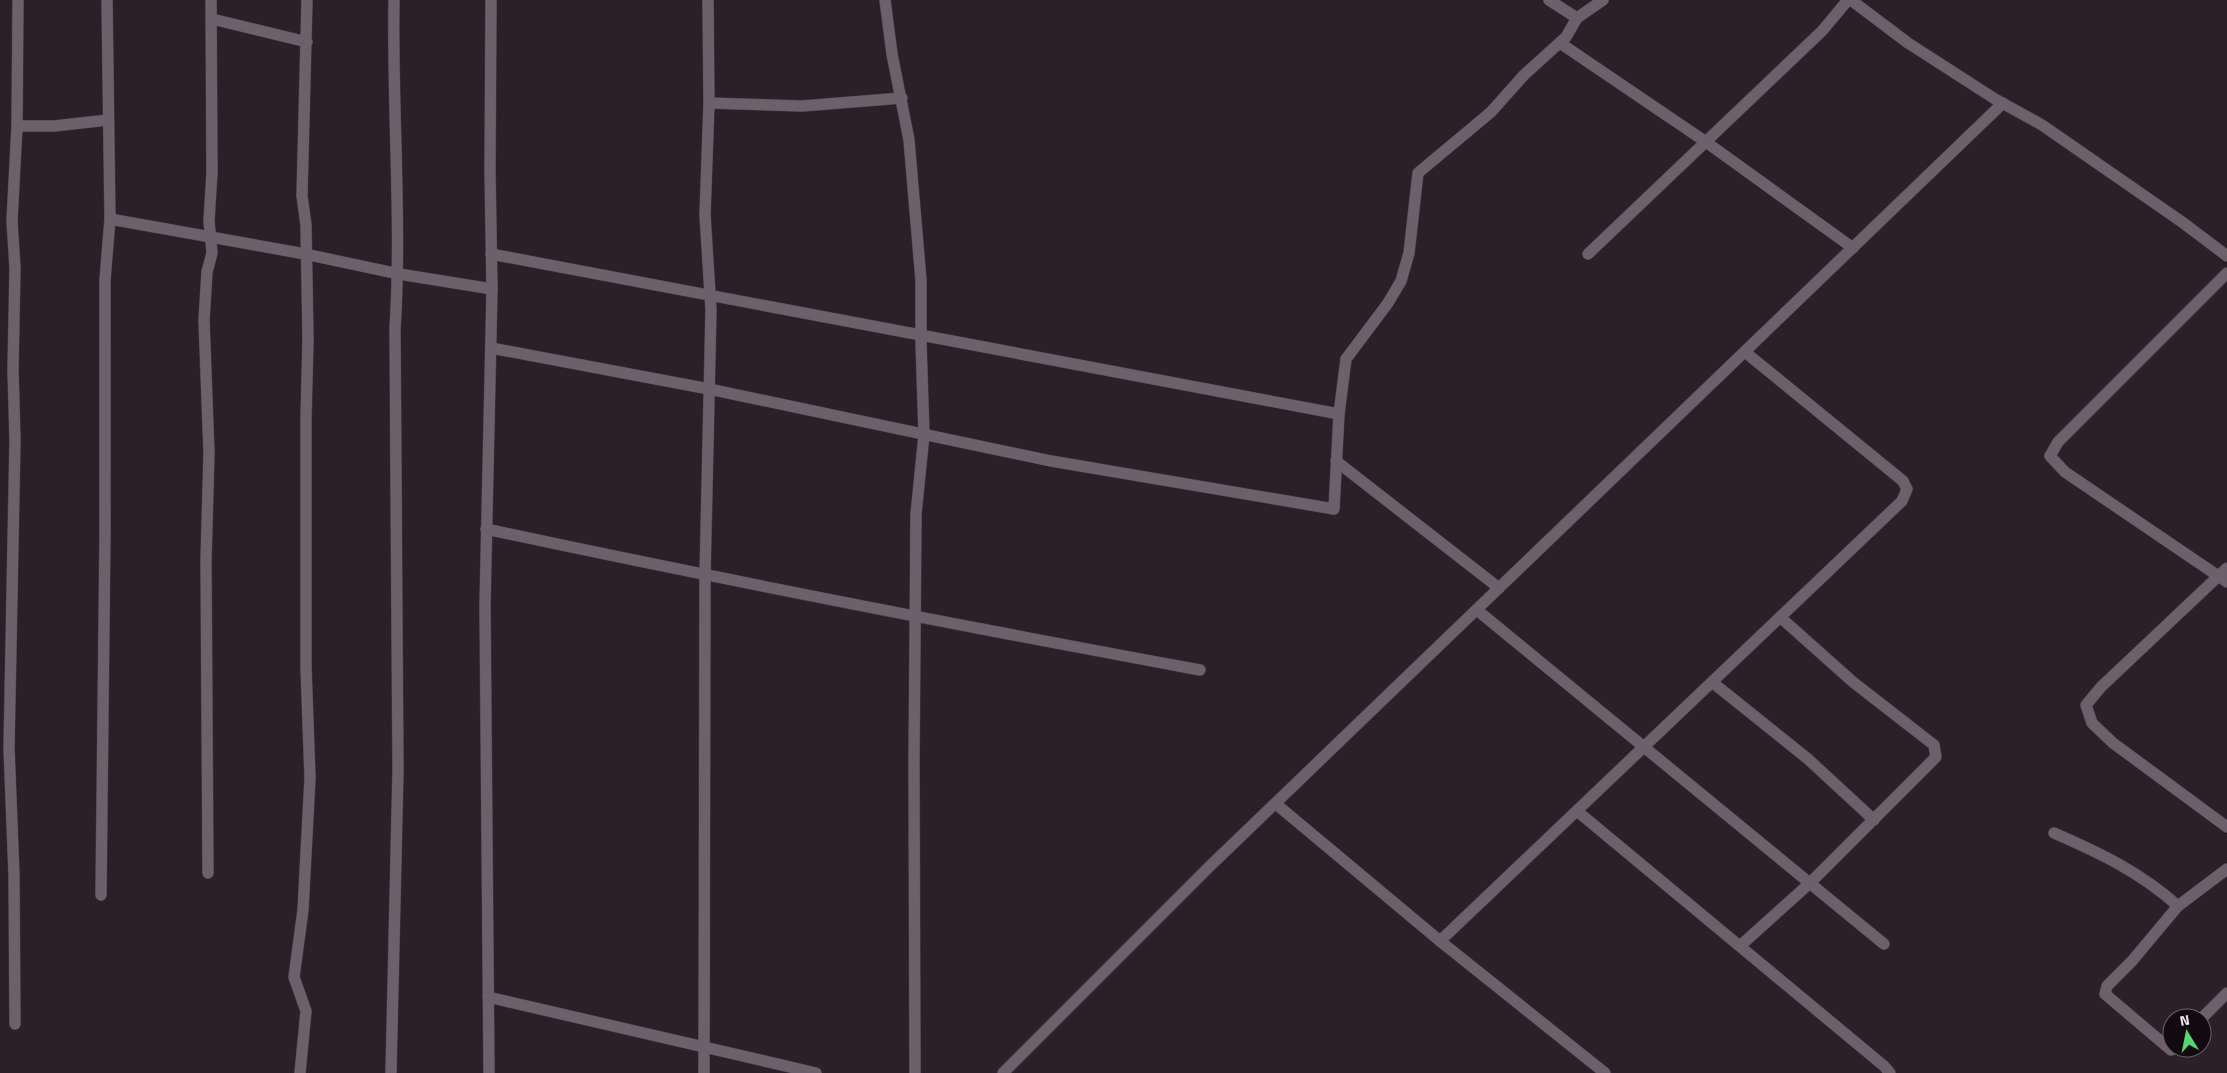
<svg xmlns="http://www.w3.org/2000/svg" width="2227" height="1073" viewBox="0 0 2227 1073" font-family="'Titillium Web',sans-serif">
  <rect width="100%" height="100%" fill="#2c2028"/>
  <g fill="none" stroke-linecap="round" stroke-linejoin="round">
    <g stroke="#4a3f47" stroke-width="12">
      <g id="minor">
        <polyline points="885,0 892,54 909,140 921,280 921,342 924,435 916,514 914,762 915,1073"/>
        <polyline points="1549,0 1577,18"/>
        <polyline points="1851,0 1908,43 1995,99 2042,125 2182,222 2227,256"/>
        <polyline points="212,19 307,42"/>
        <polyline points="1560,43 1706,142 1853,248"/>
        <polyline points="709,103 802,106 902,98"/>
        <polyline points="17,126 54,126 108,120"/>
        <polyline points="110,219 305,254 399,274 492,289"/>
        <polyline points="491,254 1339,414"/>
        <polyline points="1588,254 1822,31 1848,0"/>
        <polyline points="2227,273 2058,442 2050,456 2065,472 2227,582"/>
        <polyline points="491,348 709,389 1051,461 1334,509 1339,414 1346,359 1388,303 1401,281 1409,253 1418,173 1491,112 1524,75 1566,37 1577,18 1603,0"/>
        <polyline points="1336,461 1499,588"/>
        <path d="M486,529C724,580 962,626 1200,670"/>
        <polyline points="2227,568 2101,687 2086,705 2092,723 2113,743 2227,827"/>
        <polyline points="1477,610 1884,944"/>
        <polyline points="1712,682 1808,759 1874,820"/>
        <polyline points="1276,804 1440,941 1605,1073"/>
        <polyline points="1577,811 1884,1066 1890,1073"/>
        <path d="M2054,833C2100,853 2140,872 2178,906"/>
        <polyline points="208,873 206,560 209,453 204,320 207,272 212,253 209,221 212,172 211,0"/>
        <polyline points="101,895 105,532 105,280 110,219 107,0"/>
        <polyline points="1440,941 1902,501 1907,489 1903,481 1745,352"/>
        <polyline points="1740,946 1810,883 1936,757 1934,745 1853,682 1780,617"/>
        <polyline points="488,997 816,1073"/>
        <polyline points="2202,1018 2227,993"/>
        <polyline points="15,1024 14,875 9,748 15,440 13,370 15,268 12,221 17,126 18,0"/>
        <polyline points="2172,1048 2171,1050 2105,994 2107,986 2132,961 2178,906 2227,869"/>
        <polyline points="300,1073 306,1011 294,977 303,910 310,778 306,667 306,418 308,339 306,225 302,196 307,0"/>
        <path d="M391,1073L398,770L395,329C402,219 392,109 394,0"/>
        <polyline points="489,1073 485,605 492,289 490,172 491,0"/>
        <polyline points="704,1073 705,576 711,310 705,215 709,103 708,0"/>
        <polyline points="1003,1073 1209,867 2003,103"/>
      </g>
    </g>
    <use href="#minor" stroke="#6e606a" stroke-width="11"/>
  </g>
  <g transform="translate(2187 1033) rotate(350)"><circle r="24" fill="#110b0f" stroke="#6b6469"/>
  <path d="M0-4L9 19L0 12L-9 19Z" fill="#57d570"/>
  <text y="-8" font-size="14" font-weight="bold" text-anchor="middle" fill="#f3eaf0">N</text>
  </g>
</svg>
